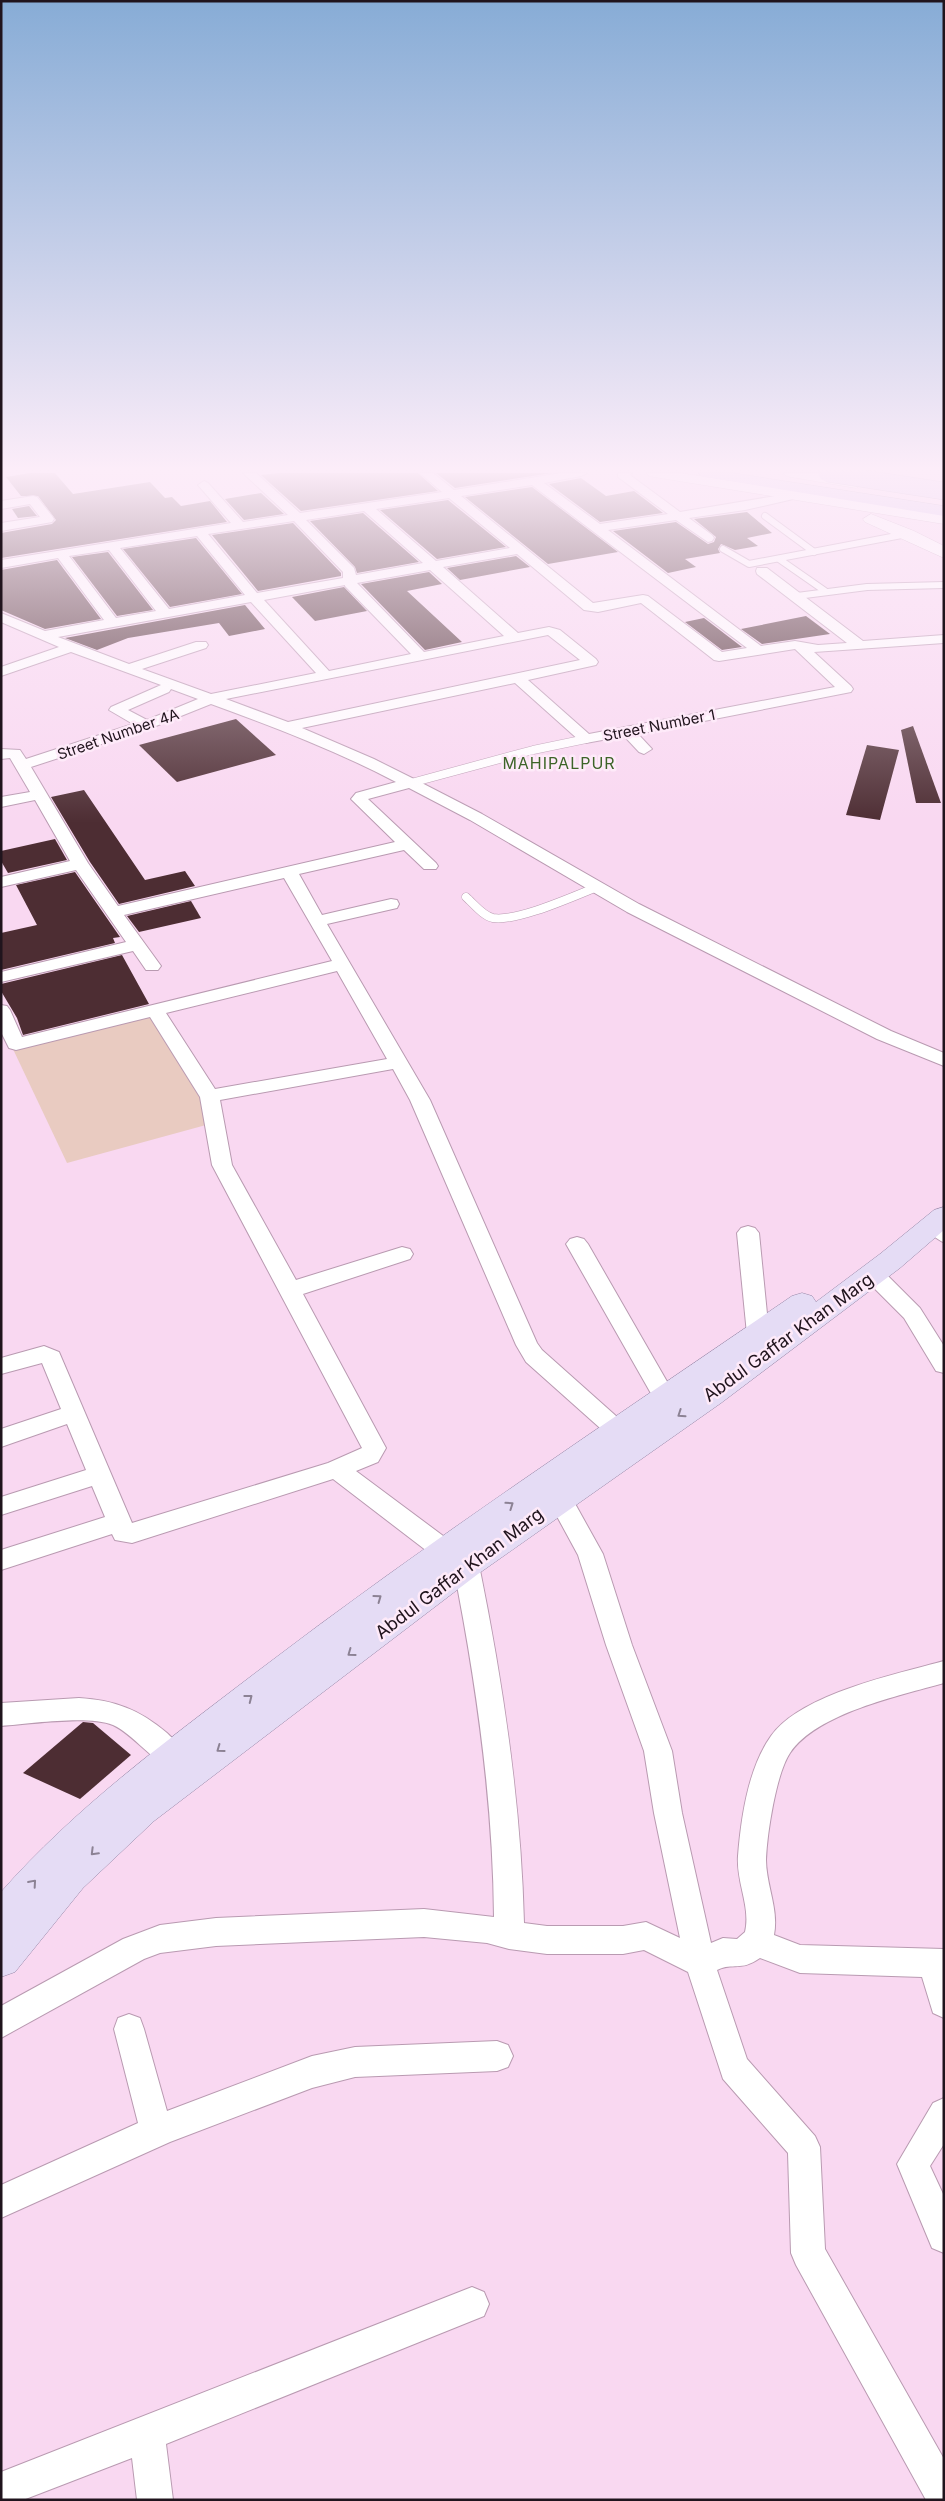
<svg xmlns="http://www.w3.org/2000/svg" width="945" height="2501" viewBox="0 0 945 2501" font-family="Inter,sans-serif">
  <rect width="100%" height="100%" fill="#f9d8f1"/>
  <polygon fill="#e9cbc1" points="155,1010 217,1122 67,1163 12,1047"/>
  <g fill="#4d2d33">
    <polygon points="30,473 55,473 73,494 150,482 165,498 172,497 181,506 210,501 227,522 1,558 1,533 52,524 56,520 38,496 21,496 6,477"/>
    <polygon points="279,473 418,473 438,491 301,511 261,475"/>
    <polygon points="436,473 552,473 455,488"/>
    <polygon points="581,478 606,496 634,491 663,513 600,522 549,484"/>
    <polygon points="532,487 618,552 548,564 465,497"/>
    <polygon points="261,493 284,514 244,520 225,499"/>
    <polygon points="448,500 506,547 437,559 380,510"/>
    <polygon points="29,506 37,516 18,518 12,509"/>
    <polygon points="747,512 772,533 747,538 758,546 735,550 721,544 718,549 720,553 685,559 696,567 668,573 613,531 676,522 708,544 714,542 716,537 694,519"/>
    <polygon points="363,513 419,562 357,573 355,567 310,521"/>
    <polygon points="293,523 341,573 341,576 258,591 212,535"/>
    <polygon points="196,538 242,594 170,607 123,549"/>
    <polygon points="108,552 153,610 117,616 72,557"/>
    <polygon points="516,556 530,567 460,580 447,568"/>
    <polygon points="57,560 101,619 45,629 1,610 1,570"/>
    <polygon points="429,572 442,584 407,591 462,642 425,650 361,584"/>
    <polygon points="344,587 367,611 315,621 292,597"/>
    <polygon points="245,605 265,629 229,636 219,623 128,638 97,650 65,638"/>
    <polygon points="806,616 830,634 762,644 741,629"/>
    <polygon points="704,618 742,647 722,650 685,622"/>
    <polygon points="236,719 276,755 177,782 139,745"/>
    <polygon points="913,726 941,803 916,803 901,730"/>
    <polygon points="867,745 899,750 880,820 846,815"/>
    <polygon points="84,790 145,880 185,871 195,886 119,904 90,862 51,797"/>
    <polygon points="55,839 67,860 8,873 1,861 1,851"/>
    <polygon points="75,872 120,937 113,938 115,943 1,970 1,933 37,925 16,885"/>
    <polygon points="191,901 201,918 139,932 127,916"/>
    <polygon points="122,955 149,1004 23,1035 17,1018 1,991 1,984"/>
    <polygon points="83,1722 93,1723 131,1755 80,1799 23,1773"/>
  </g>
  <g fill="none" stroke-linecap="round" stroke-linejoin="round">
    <g stroke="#b99ab1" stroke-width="8">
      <g id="lane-far2">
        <polyline points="765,516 814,552"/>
        <polyline points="723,549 749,564 907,534"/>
        <polyline points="779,559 825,591"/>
        <polyline points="797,596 867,587 944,585"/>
      </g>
    </g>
    <g stroke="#b99ab1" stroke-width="9">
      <g id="lane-far1">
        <polyline points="411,783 533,750 586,739"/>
        <path d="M466,897C474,904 483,916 493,918C517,922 574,896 597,887"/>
      </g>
    </g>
    <g stroke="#b99ab1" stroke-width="12">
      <polyline id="lane" points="930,1228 944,1237"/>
    </g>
    <g stroke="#b99ab1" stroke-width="2">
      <g id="street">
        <path d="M243,473H256L300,513L442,492L420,473H433L454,490L562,473H587L581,476L544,483L600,524L668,514L618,477V473H632L630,475L680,512L793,493V499L789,500L745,510L689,518L712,535L714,538L712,541L708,542L676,520L608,530L761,646L795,641L818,645L847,643L757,574L756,571L757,568H767L863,641L944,635V643L814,652L851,686L853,689L851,692L638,734L652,749L644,754L639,752L624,736L586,743L581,742L515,683L302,728L374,759L416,780L482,814L639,904L891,1031L944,1053V1066L877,1039L627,912L470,820L409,788L368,799L436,863L438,866L436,869H424L404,850L299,874L322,915L391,899L397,900L399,904L397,908L327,924L430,1100L537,1343L542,1350L625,1424L629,1430L625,1436L617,1439L609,1436L526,1362L516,1345L410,1100L393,1069L220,1100L232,1165L296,1280L402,1247L410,1249L413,1254L410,1259L303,1294L386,1448L378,1462L356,1471L454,1544L457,1551L454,1558L445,1561L436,1558L333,1479L132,1543L115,1540L112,1534L1,1570V1550L105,1517L92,1486L1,1515V1497L86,1470L67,1424L1,1447V1429L61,1409L42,1363L1,1374V1358L44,1346L59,1352L132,1523L328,1463L362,1448L212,1165L200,1097L150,1017L16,1050L9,1048L1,1032V1005L7,1006L10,1010L22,1037L332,961L284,878L124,915L161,966L158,970H146L133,951L1,982V972L126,942L76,870L1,887V877L70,861L35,800L1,807V797L30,792L10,758L1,759V749L20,750L26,759L133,724L109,710L111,707L161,685L71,652L1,676V667L59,647L1,622V613L45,631L104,620L58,558L1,568V560L231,523L198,485L204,481L208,483L243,522L288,515ZM532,485L747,648L722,652L648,596L643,595L593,603L461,496ZM449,498L510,548L436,561L376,509ZM364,511L423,563L356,575L354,568L306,520ZM294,521L343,572V578L257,593L208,534ZM197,536L245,595L169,609L120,548ZM109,550L156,611L116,618L69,556ZM517,554L584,610L598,612L641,603L714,660L719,661L795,649L835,687L589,734L528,680L596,665L598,662L596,659L560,630L549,627L518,633L443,567ZM430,570L504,636L424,652L357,583ZM345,585V586L411,654L329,671L264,600ZM251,602L316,673L211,694L142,669L206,648L208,645L206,642H196L129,664L58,637ZM548,635L580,660L288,722L226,699ZM171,689L198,699L147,720L128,710L169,692ZM211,704C274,727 337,751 396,782L356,793L351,799L395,842L118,906L88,863L31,767L151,728ZM337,971L387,1059L215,1089L166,1013Z"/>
        <polygon points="33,496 37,497 52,516 54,519 52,522 1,531 1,523 40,517 30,504 1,509 1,501"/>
        <polygon points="748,1226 755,1228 759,1233 769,1334 766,1340 758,1342 750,1340 747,1334 737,1233 741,1228"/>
        <polygon points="577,1237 584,1239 588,1244 673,1392 677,1398 673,1404 665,1406 657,1404 566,1244 570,1239"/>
        <polygon points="873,1267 881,1269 920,1308 944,1346 944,1373 936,1371 904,1318 865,1279 862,1274 865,1269"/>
        <path d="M559,1489L568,1491L603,1554L632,1645L672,1751L682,1813L711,1943L723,1938L737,1939L745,1932C751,1907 736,1882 738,1856C741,1818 748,1768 771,1736C801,1694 896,1674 944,1661V1683C899,1696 817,1713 790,1753C776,1774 767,1834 766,1860C766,1885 779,1909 774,1935L800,1945L944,1949V2018L933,2013L922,1977L800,1973L760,1958C740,1972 734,1962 717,1970L747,2059L815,2136L820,2147L825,2249L944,2459V2500H926L796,2265L791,2253L788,2153L723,2079L688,1972L644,1950L623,1954H547L509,1949L487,1943L424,1937L216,1946L160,1953L144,1959L1,2038V2006L123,1939L160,1925L216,1918L424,1909L494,1917C493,1798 476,1681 453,1565L457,1558L466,1555L475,1558L479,1565C503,1683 521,1802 524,1923L547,1926H623L646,1922L680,1938L654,1813L644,1751L606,1645L578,1555L547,1498L550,1491Z"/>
        <path d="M79,1698C115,1700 140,1710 167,1733C175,1741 183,1746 188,1756L184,1764C180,1766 176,1768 173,1768C157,1766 132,1733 113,1725C87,1715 30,1724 1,1726V1703Z"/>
        <polygon points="129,2014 140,2018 144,2029 167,2111 312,2056 355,2047 497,2041 508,2045 513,2056 508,2067 497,2071 355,2077 312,2088 170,2142 1,2218 1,2185 138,2123 114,2029 118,2018"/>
        <polygon points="944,2098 944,2144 930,2166 944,2196 944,2253 932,2248 897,2164 933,2103"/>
        <polygon points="472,2287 484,2292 489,2304 484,2316 166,2444 173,2500 137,2500 132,2458 23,2500 1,2500 1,2472"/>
      </g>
    </g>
    <g stroke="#b99ab1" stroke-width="1">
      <g id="secondary">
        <polygon points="647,473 680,473 944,514 944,524 654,477 649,476"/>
        <path d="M784,473C799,473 855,471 864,483L856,488L791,477L786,476Z"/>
        <polygon points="871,514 914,531 944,546 944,558 865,522 863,519"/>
      </g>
    </g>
    <g stroke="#9586a6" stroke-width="1">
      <path id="primary" d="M944,1207V1230L900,1268L721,1403L478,1574L154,1821L83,1888L15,1972L1,1977V1892C75,1808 165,1742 254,1674C428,1541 611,1420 792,1296L802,1293L812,1296L816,1302L880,1254L934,1210Z"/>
    </g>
    <g stroke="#9586a6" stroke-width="1">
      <polygon id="highway" points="699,473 732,473 944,506 944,516 706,477 701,476"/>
    </g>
    <use href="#lane-far2" stroke="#fff" stroke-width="6"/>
    <use href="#lane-far1" stroke="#fff" stroke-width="8"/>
    <use href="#lane" stroke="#fff" stroke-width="10"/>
    <use href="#street" fill="#fff" fill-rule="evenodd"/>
    <use href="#secondary" fill="#fff" fill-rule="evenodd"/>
    <use href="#primary" fill="#e5dcf5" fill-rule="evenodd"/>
    <use href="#highway" fill="#d4c4ef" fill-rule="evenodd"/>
    <g stroke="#9586a6" stroke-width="18" stroke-linecap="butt">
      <polyline id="highway-bridge" points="827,473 944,491"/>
    </g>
    <use href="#highway-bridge" stroke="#d4c4ef" stroke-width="17"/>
  </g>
  <defs><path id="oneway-chevron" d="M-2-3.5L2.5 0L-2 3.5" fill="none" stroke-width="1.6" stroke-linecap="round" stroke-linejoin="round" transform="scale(1.25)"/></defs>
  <g stroke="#8c8294">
    <use href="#oneway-chevron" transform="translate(681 1414) rotate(146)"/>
    <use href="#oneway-chevron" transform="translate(510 1505) rotate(-35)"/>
    <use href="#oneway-chevron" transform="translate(378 1598) rotate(-36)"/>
    <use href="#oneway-chevron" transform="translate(351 1653) rotate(144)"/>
    <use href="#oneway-chevron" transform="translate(249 1698) rotate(-38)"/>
    <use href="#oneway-chevron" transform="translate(220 1749) rotate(144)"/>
    <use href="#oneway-chevron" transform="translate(94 1852) rotate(135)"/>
    <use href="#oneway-chevron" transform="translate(33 1883) rotate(-49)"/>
  </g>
  <linearGradient id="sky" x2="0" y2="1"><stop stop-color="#87acd6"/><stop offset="0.57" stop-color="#fcedf9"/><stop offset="1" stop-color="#fcedf9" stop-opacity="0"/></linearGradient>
  <rect width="945" height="823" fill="url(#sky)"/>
  <g text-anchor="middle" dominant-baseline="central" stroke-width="5" stroke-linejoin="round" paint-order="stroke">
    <g font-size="15" fill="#20141d" stroke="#feeaf9">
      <text transform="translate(659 725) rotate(-11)">Street Number 1</text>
      <text transform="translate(118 734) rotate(-19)">Street Number 4A</text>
    </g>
    <g font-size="16" letter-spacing="1" fill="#3d6428" stroke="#feeaf9">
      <text x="559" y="763">MAHIPALPUR</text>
    </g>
    <g font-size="18" fill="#20141d" stroke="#feeaf9">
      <text transform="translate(788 1337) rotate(-36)">Abdul Gaffar Khan Marg</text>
      <text transform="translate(459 1573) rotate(-37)">Abdul Gaffar Khan Marg</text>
    </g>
  </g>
  <rect width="945" height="2501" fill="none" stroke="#20141d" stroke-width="5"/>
</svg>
